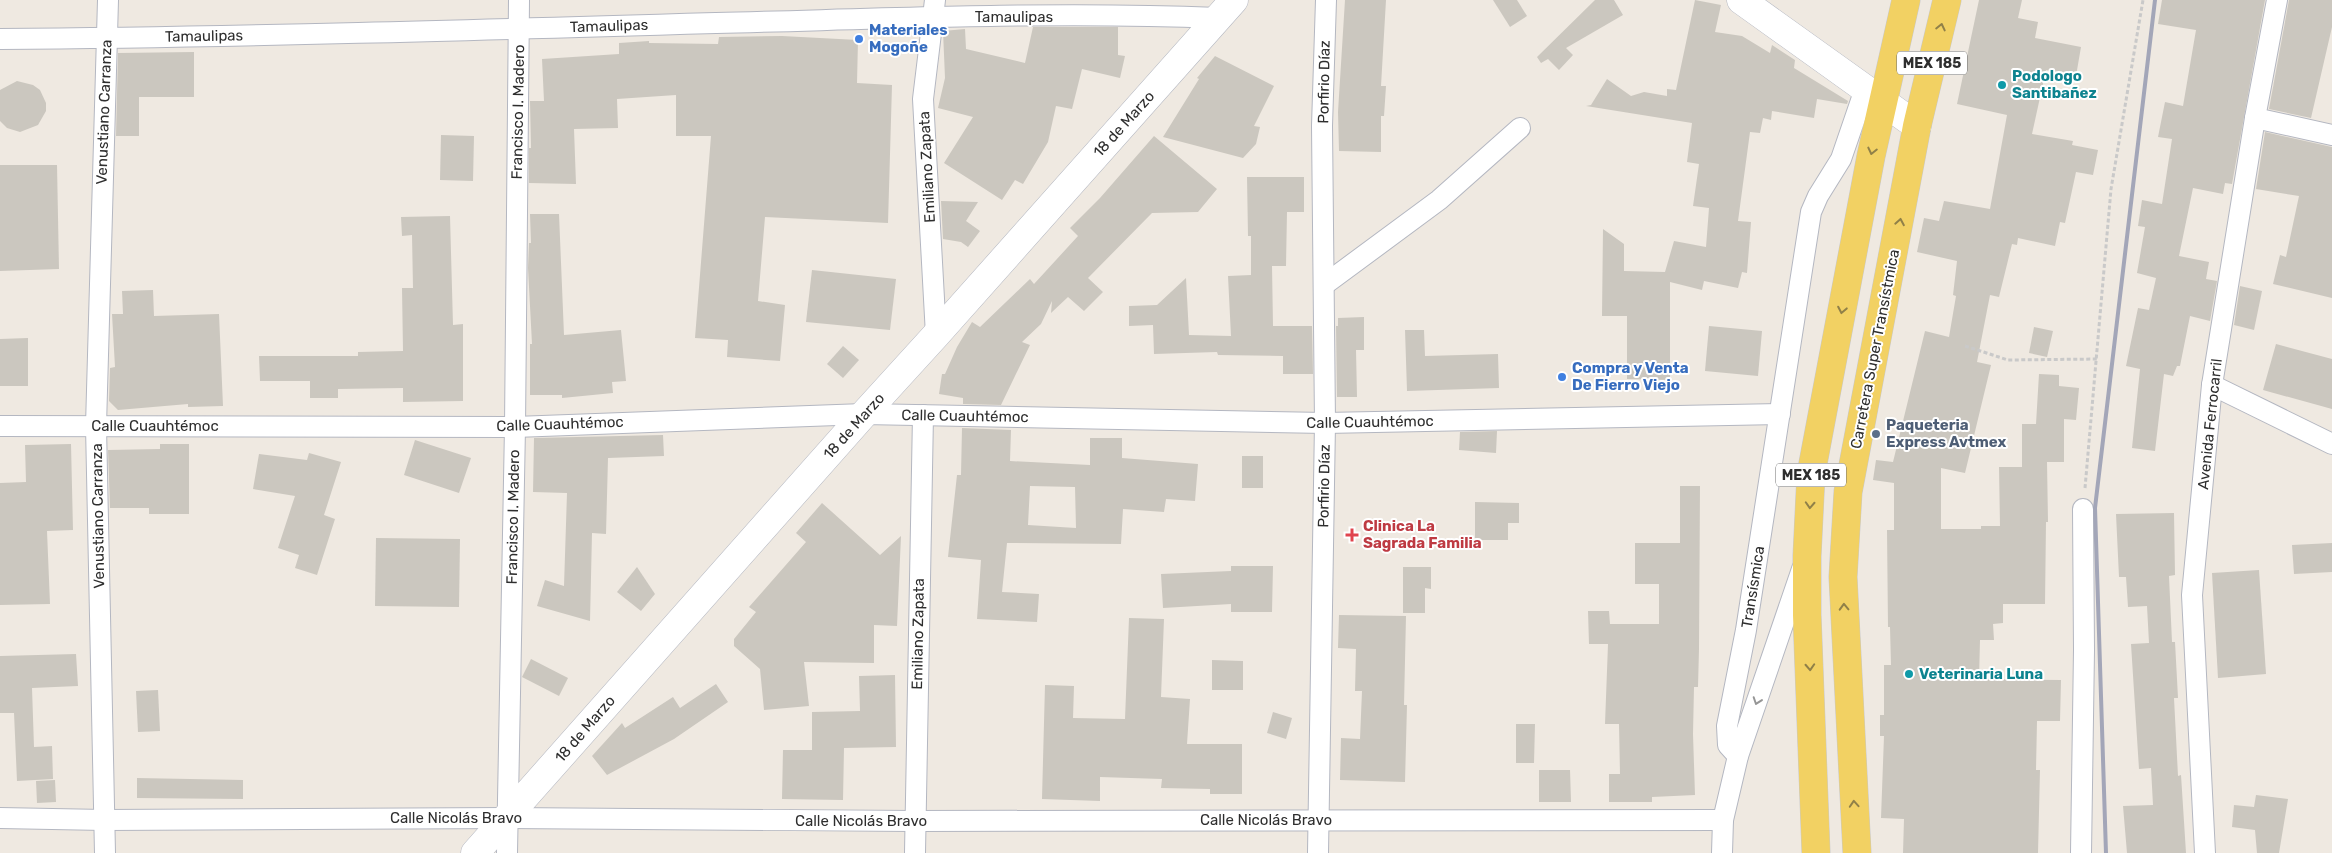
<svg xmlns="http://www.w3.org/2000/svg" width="2332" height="853" viewBox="0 0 2332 853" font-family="Rubik,sans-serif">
  <rect width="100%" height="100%" fill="#efe9e1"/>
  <g fill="#cbc7bf" fill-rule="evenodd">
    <polygon points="1345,0 1386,0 1381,86 1386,86 1384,116 1381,116 1381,152 1339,151 1338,112"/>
    <polygon points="1493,0 1517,0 1527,16 1510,27"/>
    <polygon points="1595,0 1614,0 1623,15 1566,48 1573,55 1559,70 1548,59 1541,63 1537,57"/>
    <polygon points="1695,0 1721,5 1715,32 1742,36 1770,53 1772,45 1795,60 1794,68 1848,101 1847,104 1817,99 1814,118 1772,111 1771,120 1763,118 1760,133 1750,132 1738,221 1751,222 1747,273 1742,272 1738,288 1704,281 1702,290 1670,282 1670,380 1627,379 1627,316 1602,316 1603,229 1624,244 1624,271 1665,272 1674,241 1706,247 1709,208 1693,206 1699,164 1687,162 1692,123 1586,106 1591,105 1607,79 1631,96 1644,92 1667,96 1667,89 1676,90"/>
    <polygon points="1979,0 2022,0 2018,18 2038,22 2035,38 2081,47 2076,76 2046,70 2032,134 2073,141 2072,145 2098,150 2093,175 2076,172 2065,223 2060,222 2055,246 2018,238 2017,245 2012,244 1999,297 1990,295 1977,362 1991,365 1965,473 1941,468 1941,529 1981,529 1981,526 2000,526 1999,467 2022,467 2022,424 2036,424 2039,374 2059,375 2059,386 2079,388 2076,420 2064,419 2064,462 2047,462 2048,522 2046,522 2045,604 2003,604 2003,623 1993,624 1994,640 1980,640 1979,679 2061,680 2060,721 2037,721 2036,770 2040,770 2038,853 1903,853 1904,819 1881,818 1884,736 1880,736 1880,715 1884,715 1884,665 1891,665 1890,627 1888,627 1887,530 1894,530 1894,483 1873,480 1876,460 1893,462 1925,331 1949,337 1956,296 1953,295 1957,261 1917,252 1924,218 1939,221 1944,201 1990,209 2007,115 1957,104"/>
    <polygon points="2162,0 2265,0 2232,184 2225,183 2223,194 2193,188 2179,256 2209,262 2206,279 2217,281 2210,321 2190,316 2180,366 2177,366 2173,376 2164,374 2155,451 2132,448 2140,369 2126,366 2138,308 2149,310 2156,278 2137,273 2145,227 2138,226 2142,200 2162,204 2172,139 2158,137 2165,102 2183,106 2196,30 2158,24"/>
    <polygon points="2289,0 2332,0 2332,27 2311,118 2269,109"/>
    <polygon points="1033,27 1118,27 1118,55 1125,56 1120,78 1082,69 1072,109 1056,106 1048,142 1023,184 1015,180 1002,200 944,163 973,117 938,108 945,78 943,31 965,29 966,49 1025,63"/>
    <polygon points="782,36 858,40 857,83 892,85 888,223 765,217 758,301 785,305 780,361 727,357 728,340 695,338 711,136 676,136 676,95 617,99 618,128 574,129 576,184 529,183 529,148 531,148 530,101 544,101 542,59 619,54 619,43 649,41 649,43 718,44 719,37"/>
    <polygon points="194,52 194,97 139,97 139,136 116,136 118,53"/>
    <polygon points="1215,56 1274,86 1254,126 1260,127 1256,144 1243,158 1163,137 1199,79 1197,78"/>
    <polygon points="17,81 33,85 40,90 46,103 46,111 38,125 20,132 7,128 0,121 0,90"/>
    <polygon points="2265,132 2332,147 2332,298 2273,284 2280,255 2286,257 2299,196 2256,189"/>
    <polygon points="441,135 474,136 473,181 440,180"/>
    <polygon points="1154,136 1217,189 1198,212 1152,213 1088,278 1103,292 1084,311 1068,297 1051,313 1052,301 1041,324 1022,342 1030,345 1001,405 963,404 963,398 939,394 942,374 945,374 957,347 972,322 980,327 1030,279 1034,284 1078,236 1070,228 1100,198"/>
    <polygon points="0,165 57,165 59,269 0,271"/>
    <polygon points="1247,177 1304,177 1304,212 1287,212 1286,266 1272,266 1273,326 1312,326 1313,374 1283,374 1283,356 1218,355 1217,352 1154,354 1153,325 1129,326 1129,306 1157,305 1186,278 1189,335 1231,336 1228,276 1251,275 1251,236 1248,236"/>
    <polygon points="941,201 978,202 966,221 980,231 968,247 961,242 943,239"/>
    <polygon points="530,214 559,214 564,335 621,330 626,381 612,382 613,393 562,398 562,395 530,395 530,344 532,344 528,268 529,243 531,243"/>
    <polygon points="450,216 453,325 463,324 463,401 403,402 403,388 338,389 338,398 310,398 310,381 260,381 259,356 358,356 358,352 403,351 402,288 413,288 412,235 402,236 401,217"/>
    <polygon points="812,270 896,279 890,330 806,322"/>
    <polygon points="2240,286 2262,291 2254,330 2234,325"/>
    <polygon points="153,290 154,316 219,314 223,406 188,407 188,404 118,410 109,401 110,368 115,367 112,314 123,314 122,291"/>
    <polygon points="1364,317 1364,350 1356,350 1357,397 1337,397 1336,326 1338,326 1338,318"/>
    <polygon points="1709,326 1762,331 1758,376 1705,371"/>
    <polygon points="2034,327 2053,331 2047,357 2029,353"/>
    <polygon points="1405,330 1424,330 1425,356 1498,354 1499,388 1407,391"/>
    <polygon points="28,338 28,386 0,386 0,339"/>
    <polygon points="2276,344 2332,359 2332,409 2263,390"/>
    <polygon points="843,346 859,360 843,378 827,364"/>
    <path d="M962,428L1011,430L1010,461L1090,465V438H1122V458L1198,464L1195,501L1166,499L1164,512L1123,509L1121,544L1007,543L1002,592L1039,594L1037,622L977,619L981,560L948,557L957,475H961ZM1030,486L1075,487L1076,528L1028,525Z"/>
    <polygon points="1497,431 1496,453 1459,450 1460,432"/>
    <polygon points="663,435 664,456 608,458 606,534 592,533 590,621 537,606 545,580 564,586 567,493 533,492 534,438"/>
    <polygon points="415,440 471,458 459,493 404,475"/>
    <polygon points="71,444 73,530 47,531 50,604 0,605 0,483 26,482 25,445"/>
    <polygon points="160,444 189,444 189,514 149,514 149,508 110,508 108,450 160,449"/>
    <polygon points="309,453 341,462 324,515 335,519 317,575 295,568 299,555 278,548 295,496 253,489 259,454 307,460"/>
    <rect x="1242" y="456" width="21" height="32"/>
    <polygon points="1680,486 1700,486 1699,649 1698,687 1694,687 1693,734 1695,795 1652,797 1652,802 1609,802 1609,774 1620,774 1619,724 1605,724 1608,644 1589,644 1588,611 1609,611 1610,624 1659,624 1659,584 1635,584 1635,543 1680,543"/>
    <polygon points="1475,502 1519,503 1519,523 1508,523 1508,540 1475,540"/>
    <polygon points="822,503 880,555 901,536 897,626 874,625 874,663 804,662 809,706 764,710 760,669 734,646 734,639 756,612 749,607 806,542 796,533"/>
    <polygon points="2174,513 2175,575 2169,576 2172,642 2175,642 2178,698 2174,698 2178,776 2181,775 2186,853 2127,853 2123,806 2153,805 2151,768 2139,769 2131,644 2149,643 2147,606 2128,607 2126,577 2119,577 2116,514"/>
    <polygon points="376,538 460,539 459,607 375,606"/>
    <polygon points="2332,543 2332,572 2294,574 2292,545"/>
    <polygon points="1231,566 1273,566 1272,612 1231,612 1231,604 1163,608 1161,574 1231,571"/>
    <polygon points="637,567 655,594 641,611 617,592"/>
    <polygon points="1403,567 1431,567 1431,589 1425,588 1425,613 1403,613"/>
    <polygon points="2259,570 2266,674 2218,678 2212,573"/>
    <polygon points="1339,615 1406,616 1404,705 1407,705 1405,782 1340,780 1341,738 1360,739 1362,691 1355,691 1356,649 1338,648"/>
    <polygon points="1129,618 1164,619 1161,697 1190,699 1187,744 1242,744 1242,794 1210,794 1210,789 1161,788 1162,779 1100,777 1100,801 1042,799 1045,685 1074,686 1073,718 1125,719"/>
    <polygon points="76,654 78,686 32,688 34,747 52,746 53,779 17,781 14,713 0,713 0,656"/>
    <polygon points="531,659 568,678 559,696 522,677"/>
    <polygon points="1212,660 1243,661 1243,690 1212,690"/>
    <polygon points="895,675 896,747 844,748 843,800 782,799 783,750 812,750 812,712 860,711 859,676"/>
    <polygon points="716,684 728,702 674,739 607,775 592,756 622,723 625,728 673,697 680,708"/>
    <polygon points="158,690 160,731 138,732 136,691"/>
    <polygon points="1273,712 1292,718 1286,739 1267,733"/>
    <polygon points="1516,724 1535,724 1534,763 1516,763"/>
    <polygon points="1539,770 1570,770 1571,802 1539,802"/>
    <polygon points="137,778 243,780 243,799 137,798"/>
    <polygon points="55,780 56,802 37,803 36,781"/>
    <polygon points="2256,795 2288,799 2279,853 2257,853 2255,830 2232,827 2234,805 2254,807"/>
  </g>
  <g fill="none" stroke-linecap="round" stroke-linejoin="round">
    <g stroke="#b4b7c1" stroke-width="22">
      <g id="street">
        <polyline points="935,0 923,99 936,335"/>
        <path d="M0,39C239,37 478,30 716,23C883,19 1051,11 1218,18"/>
        <polyline points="2255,118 2332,135"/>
        <polyline points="1324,285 1439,200 1520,128"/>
        <polyline points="2212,385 2332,444"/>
        <polyline points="0,426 515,427 864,414 1325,423 1780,414"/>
        <polyline points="1738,756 1728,745 1727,726 1746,630 1811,212 1818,196 1841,159 1865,89"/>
        <polyline points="0,818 104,820 507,818 915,821 1723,820"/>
        <polyline points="105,853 96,426 108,0"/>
        <polyline points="507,853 515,427 519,0"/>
        <polyline points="915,853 923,415"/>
        <polyline points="1318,853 1325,423 1322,126 1326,0"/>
        <polyline points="1722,853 1723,820 1738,756 1802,569"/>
        <polyline points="2081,853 2084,650 2083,509"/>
        <polyline points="2205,853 2192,595 2212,385 2255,118 2277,0"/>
      </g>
    </g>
    <g stroke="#b4b7c1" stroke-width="29">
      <g id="secondary">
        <polyline points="1741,0 1917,126"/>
        <polyline points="475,853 864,414 936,335 1234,0"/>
      </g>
    </g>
    <g stroke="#c9c9c9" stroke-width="29">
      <g id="primary">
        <polyline points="1816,853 1807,615 1807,556 1811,474 1871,156 1906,0"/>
        <polyline points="1857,853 1843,577 1848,492 1917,126 1947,0"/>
      </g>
    </g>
    <g stroke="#c9c9c9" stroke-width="3" stroke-dasharray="4 2.5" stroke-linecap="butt">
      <polyline points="1965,346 2008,360 2098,359"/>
      <polyline points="2085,488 2111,189 2143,0"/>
    </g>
    <use href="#street" stroke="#fff" stroke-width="20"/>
    <use href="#secondary" stroke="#fff" stroke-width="28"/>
    <use href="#primary" stroke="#f2d163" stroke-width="28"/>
    <polyline stroke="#a3a6b8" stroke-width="4" points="2106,853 2095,508 2155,0"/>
  </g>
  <defs><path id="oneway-chevron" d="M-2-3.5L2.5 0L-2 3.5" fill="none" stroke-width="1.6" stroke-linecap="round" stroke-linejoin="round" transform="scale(1.25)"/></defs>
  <g stroke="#908048">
    <use href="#oneway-chevron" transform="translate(1941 27) rotate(-77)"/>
    <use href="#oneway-chevron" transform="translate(1872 151) rotate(103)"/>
    <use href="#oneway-chevron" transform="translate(1900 222) rotate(-80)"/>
    <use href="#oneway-chevron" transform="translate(1842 310) rotate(101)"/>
    <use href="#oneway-chevron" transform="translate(1810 505) rotate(93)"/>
    <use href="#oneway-chevron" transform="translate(1844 607) rotate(-92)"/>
    <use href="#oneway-chevron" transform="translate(1810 667) rotate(87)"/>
    <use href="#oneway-chevron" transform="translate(1854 804) rotate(-94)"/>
  </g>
  <use stroke="#969696" href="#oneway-chevron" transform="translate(1757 701) rotate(109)"/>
  <g fill="#3f7fe0" stroke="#fff" stroke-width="2">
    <circle cx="859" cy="39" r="5"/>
    <circle cx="1562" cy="377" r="5"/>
  </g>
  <g fill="#0f9aa8" stroke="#fff" stroke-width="2">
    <circle cx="2002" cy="85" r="5"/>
    <circle cx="1909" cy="674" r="5"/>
  </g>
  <circle fill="#5c6f8a" stroke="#fff" stroke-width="2" cx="1876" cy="434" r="5"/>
  <path fill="#e0444e" stroke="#fff" stroke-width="2" d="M1349.5 527.5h5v5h5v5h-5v5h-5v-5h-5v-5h5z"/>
  <g text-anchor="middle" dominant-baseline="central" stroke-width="4" stroke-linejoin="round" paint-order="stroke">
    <g fill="#fff" stroke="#6d6d6d" stroke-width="1">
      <rect x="1897" y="51.5" width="70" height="23" rx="4"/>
      <rect x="1776" y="463.5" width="70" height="23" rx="4"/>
    </g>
    <g font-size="14" font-weight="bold" fill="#2e2e2e">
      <text x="1932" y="63">MEX 185</text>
      <text x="1811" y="475">MEX 185</text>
    </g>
    <g font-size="15" fill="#2e2e2e" stroke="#fff">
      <text x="1014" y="17">Tamaulipas</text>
      <text transform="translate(609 26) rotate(-2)">Tamaulipas</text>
      <text transform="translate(204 36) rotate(-1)">Tamaulipas</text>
      <text transform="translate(1324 82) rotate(-89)">Porfirio Díaz</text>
      <text transform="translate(104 112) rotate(-88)">Venustiano Carranza</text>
      <text transform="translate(518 112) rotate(-89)">Francisco I. Madero</text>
      <text transform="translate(1124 124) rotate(-48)">18 de Marzo</text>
      <text transform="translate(927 167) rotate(-93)">Emiliano Zapata</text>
      <text transform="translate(1875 349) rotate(-79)">Carretera Super Transístmica</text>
      <text transform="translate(965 416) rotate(1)">Calle Cuauhtémoc</text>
      <text transform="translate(1370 422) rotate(-1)">Calle Cuauhtémoc</text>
      <text transform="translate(560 424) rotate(-2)">Calle Cuauhtémoc</text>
      <text transform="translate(2210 424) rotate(-84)">Avenida Ferrocarril</text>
      <text x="155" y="426">Calle Cuauhtémoc</text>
      <text transform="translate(854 426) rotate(-48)">18 de Marzo</text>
      <text transform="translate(1324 486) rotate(-89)">Porfirio Díaz</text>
      <text transform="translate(98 516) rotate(-91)">Venustiano Carranza</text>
      <text transform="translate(513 517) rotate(-89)">Francisco I. Madero</text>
      <text transform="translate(1753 587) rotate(-81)">Transísmica</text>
      <text transform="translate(918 634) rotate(-89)">Emiliano Zapata</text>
      <text transform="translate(585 729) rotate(-49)">18 de Marzo</text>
      <text x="456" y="818">Calle Nicolás Bravo</text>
      <text x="1266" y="820">Calle Nicolás Bravo</text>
      <text x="861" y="821">Calle Nicolás Bravo</text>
    </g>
    <g font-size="15" font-weight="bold" fill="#366cbe" stroke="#fff" text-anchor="start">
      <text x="869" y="30">Materiales<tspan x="869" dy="17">Mogoñe</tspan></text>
      <text x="1572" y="368">Compra y Venta<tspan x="1572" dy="17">De Fierro Viejo</tspan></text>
    </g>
    <g font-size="15" font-weight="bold" fill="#0d838f" stroke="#fff" text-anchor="start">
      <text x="2012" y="76">Podologo<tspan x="2012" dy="17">Santibañez</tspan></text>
      <text x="1919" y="674">Veterinaria Luna</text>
    </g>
    <g font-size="15" font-weight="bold" fill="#4e5e75" stroke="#fff" text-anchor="start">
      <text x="1886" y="425">Paqueteria<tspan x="1886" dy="17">Express Avtmex</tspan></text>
    </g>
    <g font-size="15" font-weight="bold" fill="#be3a42" stroke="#fff" text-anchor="start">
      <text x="1363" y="526">Clinica La<tspan x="1363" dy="17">Sagrada Familia</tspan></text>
    </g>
  </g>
</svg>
